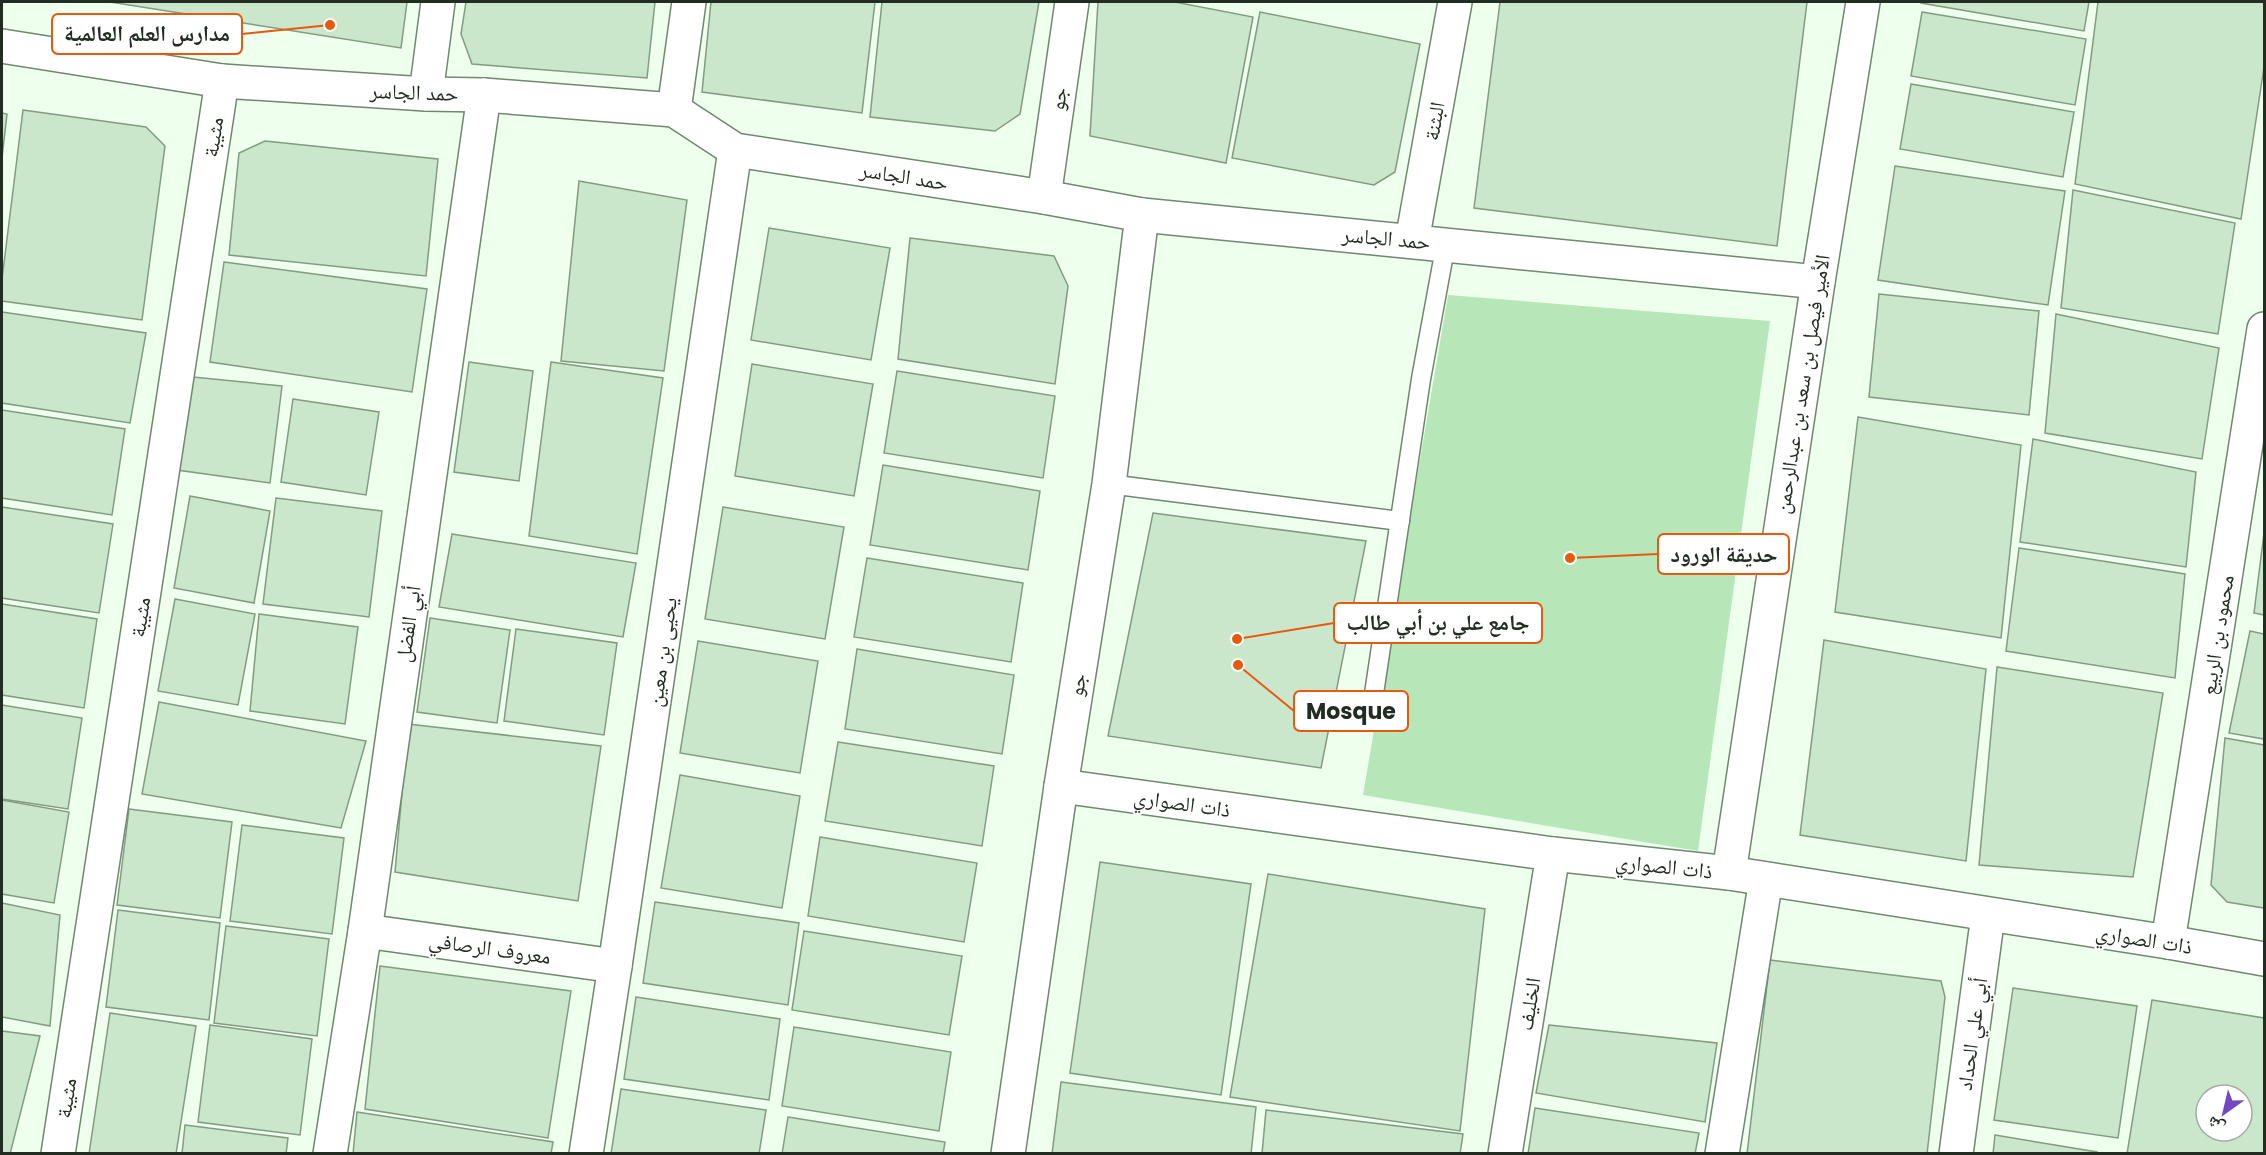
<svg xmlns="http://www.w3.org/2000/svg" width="2266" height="1155" viewBox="0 0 2266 1155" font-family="Poppins,'Noto Naskh Arabic',sans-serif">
  <rect width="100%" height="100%" fill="#efe"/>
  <polygon fill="#b7e6b8" points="1448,295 1770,321 1698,851 1363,795"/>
  <g fill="#cbe7cb" stroke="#829c82" stroke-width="1.5" fill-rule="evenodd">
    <polygon points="110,2 407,2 401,48"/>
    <polygon points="466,2 655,2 647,78 472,64 461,34"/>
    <polygon points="711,2 875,2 862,113 702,92"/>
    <polygon points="882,2 1039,2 1020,114 995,131 870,117"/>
    <polygon points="1098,2 1175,2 1253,17 1226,163 1090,136"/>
    <polygon points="1500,2 1807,2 1777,246 1474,208"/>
    <polygon points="1921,2 2089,2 2084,31 1921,3"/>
    <polygon points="2098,2 2264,2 2264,67 2241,219 2075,184"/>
    <polygon points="1260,12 1420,44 1395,172 1374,185 1232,158"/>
    <polygon points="1922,12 2086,39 2075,105 1911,76"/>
    <polygon points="1911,84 2074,112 2063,177 1900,149"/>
    <polygon points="23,110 146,127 165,146 142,320 2,301 2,279"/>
    <polygon points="2,113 7,114 2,158"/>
    <polygon points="265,141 438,159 426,276 229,255 239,153"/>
    <polygon points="1895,166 2065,191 2048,305 1878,280"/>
    <polygon points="579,181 687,200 664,371 561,361"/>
    <polygon points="2073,190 2235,223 2218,334 2061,308"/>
    <polygon points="769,228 890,248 871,360 751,340"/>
    <polygon points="910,238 1054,256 1068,286 1055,384 898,359"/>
    <polygon points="224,262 427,289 412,392 210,362"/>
    <polygon points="1879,294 2039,311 2029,415 1869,397"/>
    <polygon points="2,312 146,333 130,423 2,403"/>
    <polygon points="2056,314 2219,348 2202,459 2045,433"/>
    <polygon points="469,362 533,371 519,481 454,472"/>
    <polygon points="551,362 663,378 637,554 529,536"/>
    <polygon points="752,364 873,384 854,496 735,476"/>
    <polygon points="897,371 1055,396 1043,478 884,453"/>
    <polygon points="193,377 282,386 270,483 177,470"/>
    <polygon points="293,399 379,412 366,495 281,482"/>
    <polygon points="2,410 125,429 112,515 2,498"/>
    <polygon points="1858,417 2021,445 2001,638 1835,612"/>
    <polygon points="2033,439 2196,472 2186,567 2020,542"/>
    <polygon points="883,465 1040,491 1028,570 870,545"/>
    <polygon points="190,496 270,511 254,603 174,588"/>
    <polygon points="276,498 382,511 369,617 263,604"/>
    <polygon points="2,507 113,524 99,613 2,598"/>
    <polygon points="723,507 844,527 825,639 705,619"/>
    <polygon points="1153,513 1366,541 1321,768 1108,736"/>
    <polygon points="2264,533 2264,615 2254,613"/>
    <polygon points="452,534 636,563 623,637 439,607"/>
    <polygon points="2019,548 2185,574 2175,678 2006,651"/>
    <polygon points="867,558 1023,583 1011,662 854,637"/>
    <polygon points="175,599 255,614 238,705 158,691"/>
    <polygon points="2,604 97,619 84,708 2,695"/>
    <polygon points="259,614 358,627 345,724 250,711"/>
    <polygon points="430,618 510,630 497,723 417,712"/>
    <polygon points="516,629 617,643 604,735 504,721"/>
    <polygon points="2250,631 2264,634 2264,739 2229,733"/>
    <polygon points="1824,640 1986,669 1966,861 1800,835"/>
    <polygon points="698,641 818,661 800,773 680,753"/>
    <polygon points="857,649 1014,675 1002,754 845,729"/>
    <polygon points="1997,667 2163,693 2133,877 1979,865"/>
    <polygon points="159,702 366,741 341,828 142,794"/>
    <polygon points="2,705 82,718 68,809 2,799"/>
    <polygon points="408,724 601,746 578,901 395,872"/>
    <polygon points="2225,738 2264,745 2264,908 2227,902 2211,885"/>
    <polygon points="838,742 994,766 982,846 825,821"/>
    <polygon points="680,775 800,796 782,908 661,888"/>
    <polygon points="2,800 69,812 54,903 2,894"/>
    <polygon points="129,809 232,822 220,918 117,905"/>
    <polygon points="242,825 344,838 332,934 230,921"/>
    <polygon points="820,837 977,863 964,942 808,916"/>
    <polygon points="1100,862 1251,884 1221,1095 1070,1073"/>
    <polygon points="1268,874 1485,909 1460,1131 1230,1097"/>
    <polygon points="655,902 799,923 788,1005 643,983"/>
    <polygon points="2,903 60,915 50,1026 2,1017"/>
    <polygon points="118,910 220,923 209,1020 106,1007"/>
    <polygon points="226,926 329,939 317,1036 214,1023"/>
    <polygon points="804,931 962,956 949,1035 792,1010"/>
    <polygon points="1770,960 1941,981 1945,997 1927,1154 1747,1154"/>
    <polygon points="380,966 571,991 548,1138 365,1109"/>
    <polygon points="2013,988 2137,1006 2118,1138 1994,1120"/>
    <polygon points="636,997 780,1019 769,1100 624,1079"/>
    <path d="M2152,1000L2264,1018V1154H2127ZM2206,1095H2242V1131H2206Z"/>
    <polygon points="110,1013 196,1026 176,1154 89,1154"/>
    <polygon points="210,1025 312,1039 300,1135 198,1122"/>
    <polygon points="1549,1025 1717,1043 1705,1122 1536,1093"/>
    <polygon points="794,1027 951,1052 939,1131 782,1106"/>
    <polygon points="2,1031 40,1036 10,1154 2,1154"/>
    <polygon points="1061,1082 1256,1107 1251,1154 1052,1154"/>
    <polygon points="621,1089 766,1110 759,1154 611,1154"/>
    <polygon points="1535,1108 1699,1133 1695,1154 1528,1154"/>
    <polygon points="1266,1110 1463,1134 1460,1154 1262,1154"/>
    <polygon points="357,1112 553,1142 551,1154 353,1154"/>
    <polygon points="788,1117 945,1142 943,1154 782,1154"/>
    <polygon points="185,1125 288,1138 286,1154 182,1154"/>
    <polygon points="1995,1135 2097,1152 2097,1154 1993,1154"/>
  </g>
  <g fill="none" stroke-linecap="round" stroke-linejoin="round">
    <g stroke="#6f886f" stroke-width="21">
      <g id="service">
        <polyline points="1109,484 1400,521"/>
        <polyline points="1372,707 1421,379 1446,243"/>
      </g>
    </g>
    <g stroke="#6f886f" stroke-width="36">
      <g id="minor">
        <polyline points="2,46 222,81 426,94 484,95 674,110 735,150 1044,197 1142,215 1818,282"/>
        <polyline points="426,94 438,2"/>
        <polyline points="674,110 689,2"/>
        <polyline points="1044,197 1072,2"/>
        <polyline points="1412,241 1455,2"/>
        <polyline points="1061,786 1553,854 1729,873 2168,942 2264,959"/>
        <polyline points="1729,873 1818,282 1863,2"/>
        <polyline points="365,931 615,966"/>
        <polyline points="2168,942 2264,329"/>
        <polyline points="58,1154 222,81"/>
        <polyline points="330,1154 365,931 484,95"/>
        <polyline points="586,1154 615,966 735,150"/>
        <polyline points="1008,1154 1061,786 1109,484 1142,215"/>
        <polyline points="1505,1154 1553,854"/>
        <polyline points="1722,1154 1766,879"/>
        <polyline points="1956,1154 1988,915"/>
      </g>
    </g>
    <use href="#service" stroke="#fff" stroke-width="18"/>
    <use href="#minor" stroke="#fff" stroke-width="33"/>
  </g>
  <g text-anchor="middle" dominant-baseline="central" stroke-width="4.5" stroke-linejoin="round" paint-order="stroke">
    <g font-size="21" fill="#222d22" stroke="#fff">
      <text transform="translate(414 92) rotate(2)">حمد الجاسر</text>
      <text transform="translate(1058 99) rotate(-82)">جو</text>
      <text transform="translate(1434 121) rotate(-80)">البثنة</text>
      <text transform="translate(213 137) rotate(-81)">مثيبة</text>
      <text transform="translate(904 176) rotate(9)">حمد الجاسر</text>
      <text transform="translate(1386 238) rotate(5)">حمد الجاسر</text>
      <text transform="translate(1802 384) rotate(-81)">الأمير فيصل بن سعد بن عبدالرحمن</text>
      <text transform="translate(140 617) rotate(-81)">مثيبة</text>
      <text transform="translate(408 624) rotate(-82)">أبي الفضل</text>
      <text transform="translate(2217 635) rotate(-81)">محمود بن الربيع</text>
      <text transform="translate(662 652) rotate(-82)">يحيى بن معين</text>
      <text transform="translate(1077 685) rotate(-81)">جو</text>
      <text transform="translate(1182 803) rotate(8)">ذات الصواري</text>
      <text transform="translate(1664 866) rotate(6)">ذات الصواري</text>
      <text transform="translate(2144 939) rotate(9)">ذات الصواري</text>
      <text transform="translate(490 948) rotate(8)">معروف الرصافي</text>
      <text transform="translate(1529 1004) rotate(-81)">الخليف</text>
      <text transform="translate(1972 1034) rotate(-82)">أبي علي الحداد</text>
      <text transform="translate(66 1098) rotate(-81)">مثيبة</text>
    </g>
  </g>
  <path fill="none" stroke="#e8590c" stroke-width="2" d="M330 25L242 34M1570 558L1658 554M1237 639L1334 623M1238 665L1294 711"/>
  <g fill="#e8590c" stroke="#fff" stroke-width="2">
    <circle cx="330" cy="25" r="6"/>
    <circle cx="1570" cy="558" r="6"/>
    <circle cx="1237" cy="639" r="6"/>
    <circle cx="1238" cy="665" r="6"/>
  </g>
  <g fill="#fff" stroke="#e8590c" stroke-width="2">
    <rect x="52" y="14" width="190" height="40" rx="6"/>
    <rect x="1658" y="534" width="131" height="40" rx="6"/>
    <rect x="1334" y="603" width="208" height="40" rx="6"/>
    <rect x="1294" y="691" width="114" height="40" rx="6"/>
  </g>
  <g font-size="22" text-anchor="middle" font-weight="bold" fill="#222d22">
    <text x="147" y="41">مدارس العلم العالمية</text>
    <text x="1724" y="562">حديقة الورود</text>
    <text x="1438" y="630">جامع علي بن أبي طالب</text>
    <text x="1351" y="719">Mosque</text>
  </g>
  <rect width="2266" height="1155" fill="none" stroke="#222d22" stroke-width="6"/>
  <g transform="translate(2224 1113) rotate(214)"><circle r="28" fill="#ffffff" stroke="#a7aba7" stroke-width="1.5"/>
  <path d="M0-4.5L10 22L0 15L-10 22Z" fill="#7349c2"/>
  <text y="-9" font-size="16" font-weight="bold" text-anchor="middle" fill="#222d22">ش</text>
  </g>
</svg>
